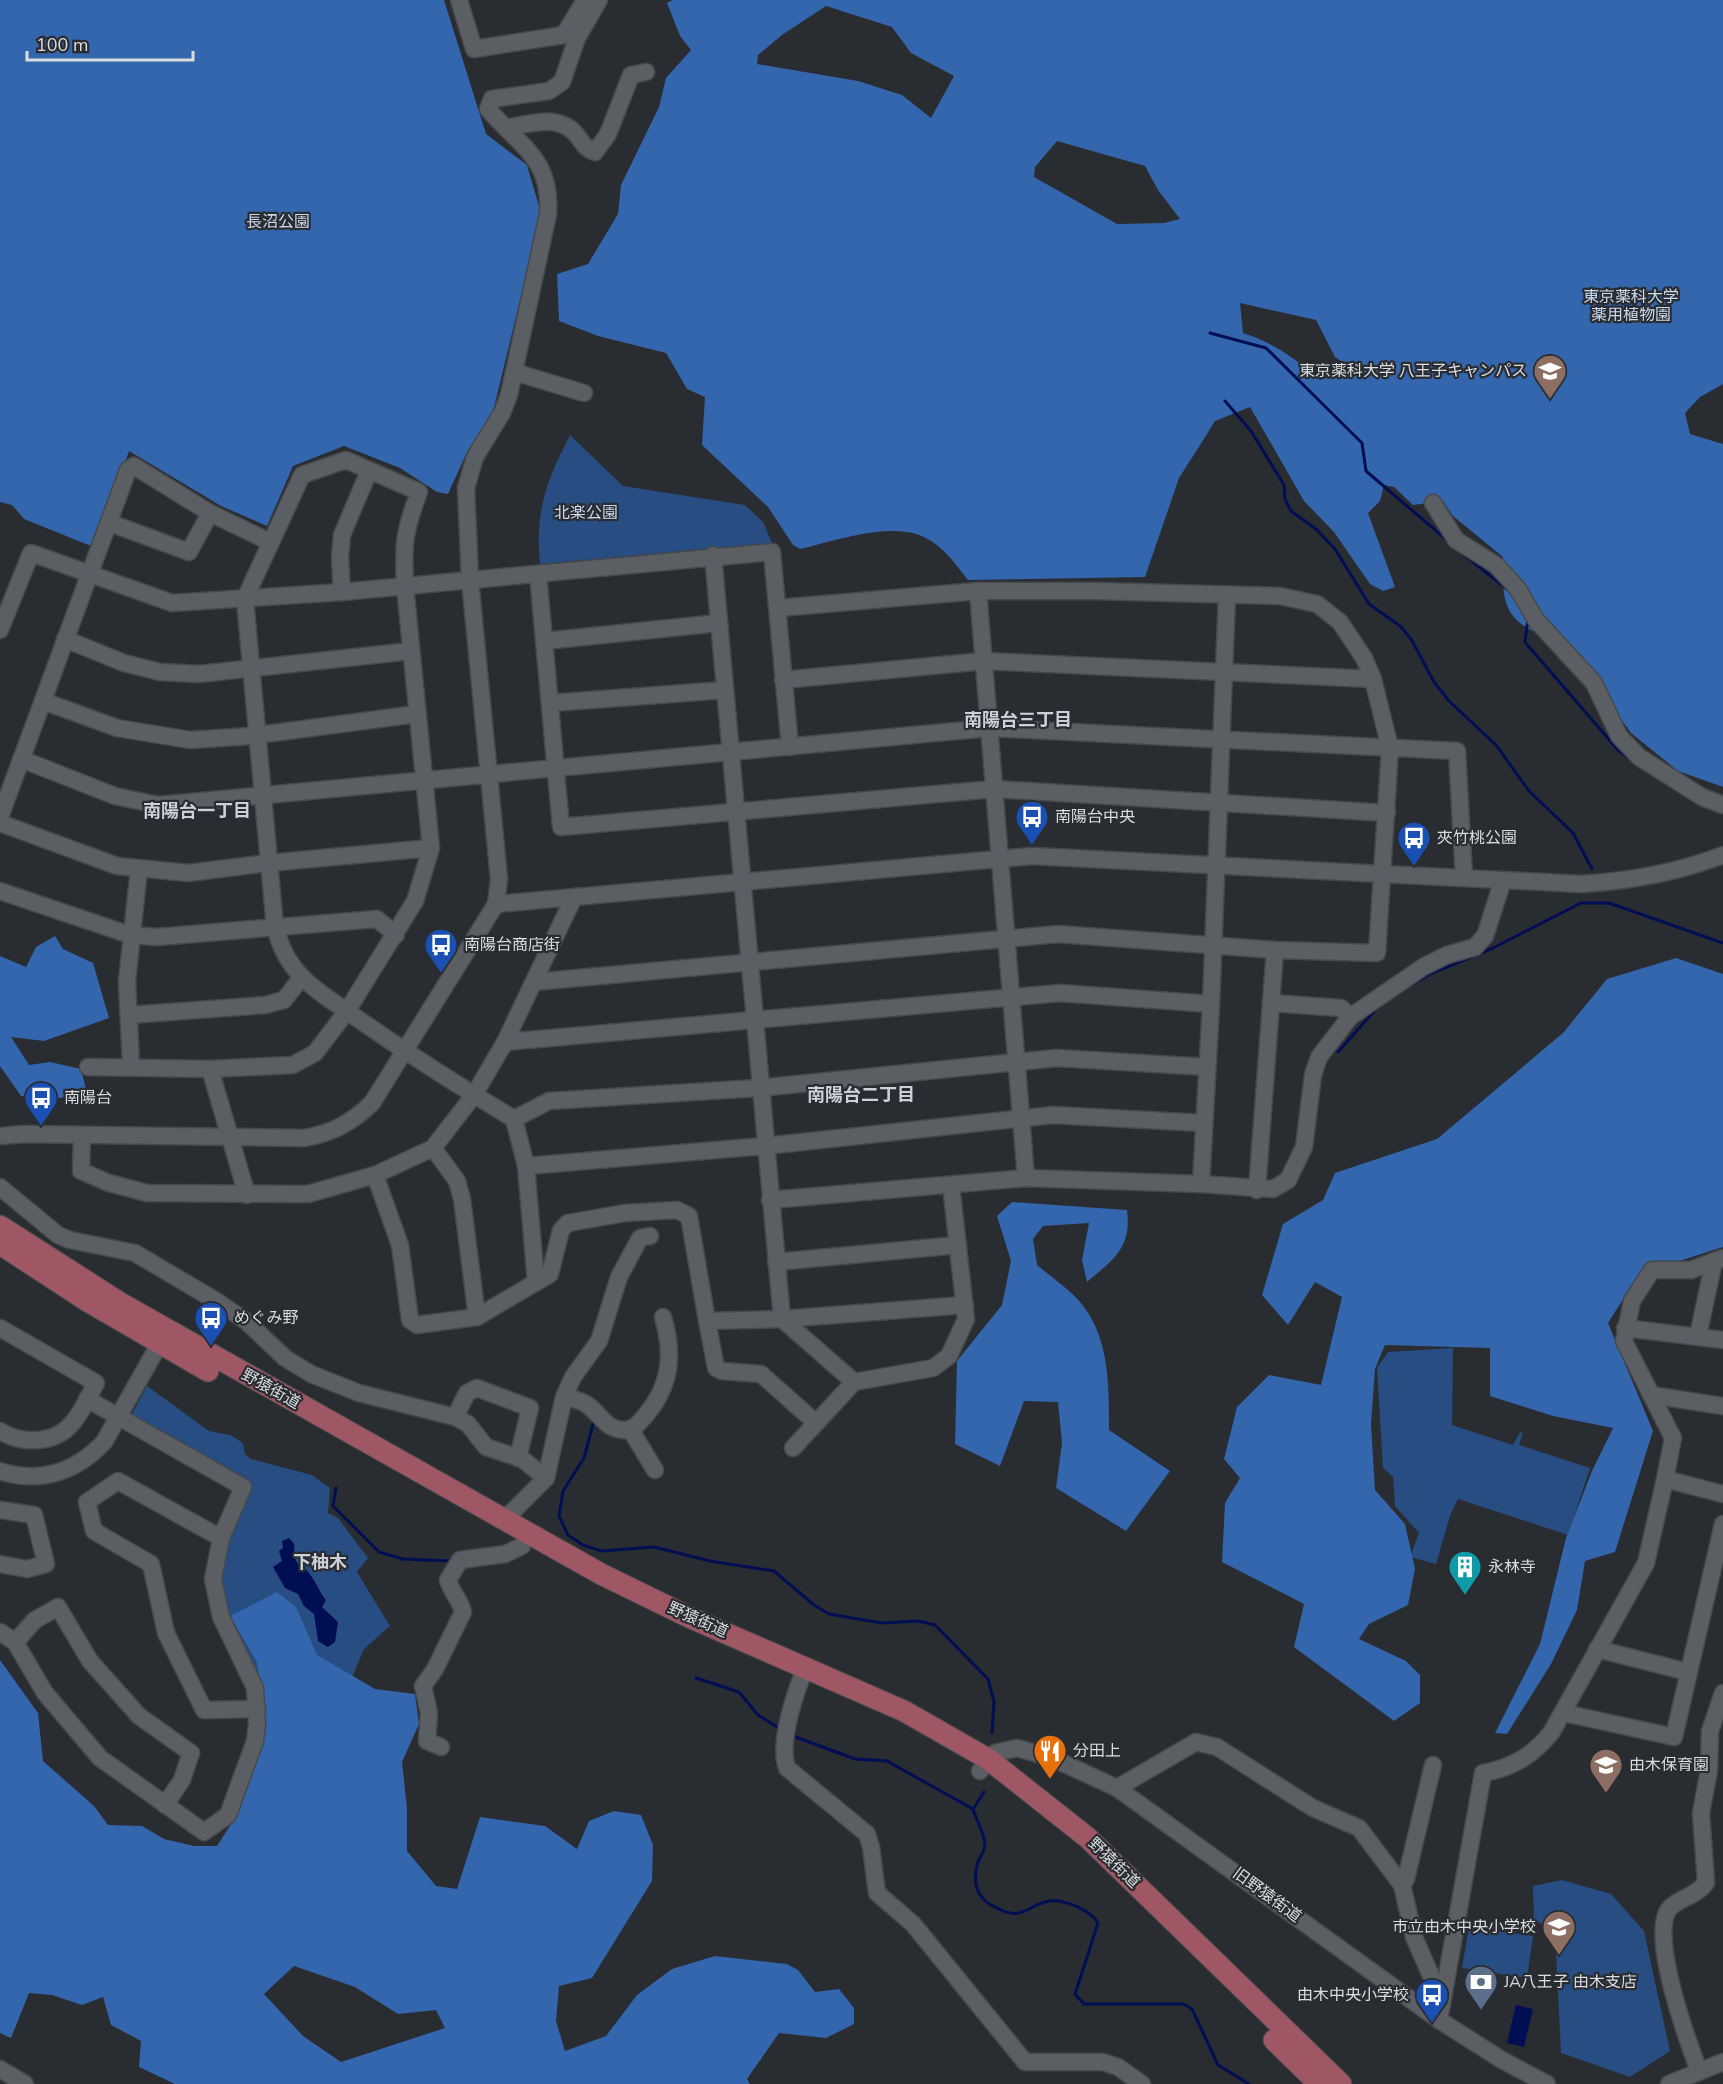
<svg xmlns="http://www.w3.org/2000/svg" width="1723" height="2084" viewBox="0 0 1723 2084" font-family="'Nunito Sans','Noto Sans JP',sans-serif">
  <rect width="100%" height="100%" fill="#292c31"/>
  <g fill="#274d82">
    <path d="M570,435L623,486L745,505L763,522L772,543L540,564C535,510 546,482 570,435Z"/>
    <polygon points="1453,1348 1452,1425 1513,1445 1520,1432 1523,1433 1519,1445 1590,1468 1568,1535 1458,1499 1451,1513 1436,1564 1410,1557 1419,1533 1395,1506 1393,1477 1383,1468 1377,1368 1388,1352"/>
    <path d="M147,1386L209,1431L230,1435L243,1443L245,1454L251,1459L312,1475L330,1488L328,1513L338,1518L368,1558L357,1572L390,1626L364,1649L351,1680L260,1697C247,1665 219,1618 218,1584C216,1553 238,1511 251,1484L130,1418Z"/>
    <polygon points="1562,1880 1611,1894 1644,1931 1670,2051 1630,2077 1561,2053 1555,1930 1534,1920 1533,1886"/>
    <polygon points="1469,1927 1533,1936 1527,1978 1462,1968"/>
  </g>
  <g fill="#3366ac" fill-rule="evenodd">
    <polygon points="0,0 444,0 486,134 527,165 541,213 492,416 468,450 448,494 437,492 400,468 344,446 293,466 267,526 221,506 129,451 96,548 24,519 12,505 0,502"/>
    <path d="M673,0H1723V384L1700,397L1685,413L1690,434L1723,444V787L1678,771L1631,733L1555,627L1537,633C1500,616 1503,594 1503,557L1453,516L1443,501L1413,505L1394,487L1384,485L1380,501L1368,513L1395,587L1383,591L1370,584L1334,532L1304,501L1250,407L1215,421L1202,442L1179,478L1145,577L968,580C956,565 944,547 926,538C892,520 835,541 800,549L793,545L768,507L702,445L705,397L687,389L666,353L598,336L559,321L557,274L588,264L618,214L621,185L659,107L666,78L691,50L680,36L667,3ZM826,6L892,27L911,53L954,76L931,118L902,95L858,81L757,64L758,55L782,35ZM1057,141L1145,166L1158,190L1180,219L1164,223L1117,224L1034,177L1035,167ZM1240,303L1316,320L1335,357L1352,369L1320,380C1295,358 1274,343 1243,333Z"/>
    <polygon points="55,936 63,949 93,963 109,1018 44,1041 11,1037 29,1065 50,1062 81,1069 86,1089 61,1098 21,1096 0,1066 0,956 26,967 36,947"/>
    <polygon points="1676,958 1723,974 1723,1247 1639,1274 1608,1323 1653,1431 1615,1552 1585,1561 1577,1610 1551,1664 1507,1734 1495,1733 1540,1644 1566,1538 1592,1471 1613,1428 1553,1416 1490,1396 1490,1348 1385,1345 1375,1369 1371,1424 1375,1490 1405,1524 1415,1569 1408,1605 1369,1624 1359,1639 1406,1661 1420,1675 1420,1703 1394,1721 1294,1647 1304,1604 1222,1562 1225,1503 1240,1478 1224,1459 1237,1407 1269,1375 1321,1385 1342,1297 1315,1282 1288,1325 1262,1295 1283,1224 1323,1200 1335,1173 1437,1139 1563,1033 1607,979"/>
    <path d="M1012,1202L1127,1210C1132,1248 1113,1260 1087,1282L1082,1260L1089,1223L1043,1226L1033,1239L1037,1265C1051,1277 1068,1288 1080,1302C1110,1337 1109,1387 1109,1430L1170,1471L1126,1531L1056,1488L1062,1443L1058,1402L1024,1401L1000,1466L955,1444L957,1361L1002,1305L1011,1261L997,1216Z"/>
    <path d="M277,1592L296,1607L317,1655L375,1689L415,1694L419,1724L402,1762L407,1808V1851L436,1886L457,1889L480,1817L545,1826L577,1849L589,1821L614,1811L641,1815L653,1845L652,1881L592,1978L559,1986L556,2021L565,2051L606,2036L637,1995L672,1969L715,1956L787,1964L798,1970L815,1992L839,1989L854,2008V2024L826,2038L779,2033L747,2079L750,2084H175L139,2067L141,2041L111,2025L103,1997L82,2005L52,1995L29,1993L11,2038L0,2033V1660L38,1713L43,1761L94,1806L108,1825L142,1826L164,1839L194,1846H217L235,1818L260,1683L257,1662L230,1616ZM294,1966L355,1987L398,2014L436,2010L445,2028L341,2062L303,2036L264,1994Z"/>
  </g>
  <g fill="#000f54">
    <path d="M289,1538C296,1544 295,1548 293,1555L298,1564C312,1570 317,1589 326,1600L322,1607L338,1622L335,1642L328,1647L318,1641L314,1614L304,1606L298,1594L285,1588L273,1567L282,1561L279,1551L283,1548L282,1541Z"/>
    <polygon points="1516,2005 1533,2009 1524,2047 1507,2043"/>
  </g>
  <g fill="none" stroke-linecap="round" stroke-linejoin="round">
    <g stroke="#000f54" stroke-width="3">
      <polyline points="1210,333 1266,348 1362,443 1366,471 1448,541"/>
      <polyline points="1225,401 1251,431 1284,485 1285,499 1291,511 1316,529 1335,549 1369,604 1400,626 1411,639 1434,682 1449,701 1496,745 1529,791 1573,833 1592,869"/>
      <polyline points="1462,553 1508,590"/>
      <polyline points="1528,619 1525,642 1618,750 1629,758"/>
      <polyline points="1411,985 1432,973 1493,948 1581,903 1609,903 1723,943"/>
      <polyline points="1338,1052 1376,1009"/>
      <polyline points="594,1421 584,1458 563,1491 559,1516 568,1535 583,1545 602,1551 654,1547 710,1561 774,1571 814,1605 829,1614 882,1623 918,1621 935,1625 988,1679 994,1702 992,1733"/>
      <polyline points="336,1488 333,1506 379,1552 403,1559 452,1561"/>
      <polyline points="696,1678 739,1692 758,1715 782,1730"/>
      <polyline points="793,1736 855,1759 887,1761 973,1809"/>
      <path d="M984,1792L973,1809C976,1819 985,1835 985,1845C985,1850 980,1857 978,1862C972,1882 976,1899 997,1908C1023,1922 1027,1905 1049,1901C1064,1899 1091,1910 1098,1923L1075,1994L1084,2004H1183L1192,2009L1218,2065L1249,2084"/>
    </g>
    <g stroke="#46494c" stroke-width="19">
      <g id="minor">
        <polyline points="459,0 474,49 564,35 585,0"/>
        <path d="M506,128C529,124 557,114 575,133C583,142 583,148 595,152L608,134L631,75L646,72"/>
        <polyline points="514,372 584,393"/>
        <polyline points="1433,503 1456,540 1496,565 1518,589 1536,620 1594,683 1619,736 1639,757 1702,797 1723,805"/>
        <polyline points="110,523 189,552 210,513"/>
        <polyline points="713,555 782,1319 854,1382 933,1368 949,1356 966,1319 951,1185"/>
        <polyline points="538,574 561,827 994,789 1387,813"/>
        <polyline points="978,591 1026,1178"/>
        <polyline points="342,592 340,557 342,535 369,471"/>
        <polyline points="0,630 31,553 172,603 342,592 772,552 790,747"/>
        <polyline points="65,639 124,663 160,672 199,674 411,651"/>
        <polyline points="544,641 719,623"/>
        <polyline points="783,680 984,661 1373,679"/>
        <polyline points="43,701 117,728 190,740 250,736 417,714"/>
        <polyline points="550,703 725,690"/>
        <polyline points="21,759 115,796 158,805 989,728 1457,751 1464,877"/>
        <polyline points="0,817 128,470 134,466 210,513 270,542"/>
        <polyline points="0,823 117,866 188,873 268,863 431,848"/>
        <polyline points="0,891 130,935 157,937 377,919 396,935"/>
        <path d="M496,904L1032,856L1581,884C1631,881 1676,873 1723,855"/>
        <polyline points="534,982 1058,934 1275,950 1377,953 1390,748 1373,679 1364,658 1340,622 1317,604 1280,596 1095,591 978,591 778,608"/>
        <polyline points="1271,1003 1341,1008 1350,1017"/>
        <polyline points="129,1015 265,1005 284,1000 302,977"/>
        <polyline points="505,1042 1060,993 1211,1004"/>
        <polyline points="131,1066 127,981 139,869"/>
        <path d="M88,1067L210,1069L293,1065L315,1053L347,1011L415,901L431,848L405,586C403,544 404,532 419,492L346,460L302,475L248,592L245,600L275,927C279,941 283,953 292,965C306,985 328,998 348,1012C402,1050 457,1085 514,1119L526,1166L536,1282"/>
        <polyline points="210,1069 247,1195"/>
        <polyline points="514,1119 549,1101 758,1088 1057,1058 1207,1067"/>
        <polyline points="82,1135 81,1171 109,1183 147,1193 308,1194 375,1175 433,1148 474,1095 505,1042 574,897"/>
        <path d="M0,1136L24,1134L304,1138C333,1133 351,1123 372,1103L496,904L499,879L470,580L466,488L475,457L502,413L509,395L548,214C552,158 520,147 488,109L492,99L549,91L562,82L577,38L599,0"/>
        <polyline points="433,1148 457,1181 462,1199 477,1317"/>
        <polyline points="526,1166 765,1146 1053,1115 1203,1123"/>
        <polyline points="375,1175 400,1245 410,1320 417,1325 477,1317 550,1274 561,1230 568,1223 625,1213 677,1210 689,1216 707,1321 782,1319 965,1305"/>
        <polyline points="1201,1184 1211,1004 1227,595"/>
        <polyline points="0,1187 58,1235 70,1240 135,1253 218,1302 247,1322 285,1358 311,1374 359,1393 455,1417 468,1424 486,1447 522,1459 546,1478"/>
        <polyline points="1257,1190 1275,950"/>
        <polyline points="770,1200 1026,1178 1201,1184 1273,1189 1288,1180 1304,1147 1313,1075 1319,1057 1350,1017 1423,967 1447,955 1475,947 1485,936 1503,880"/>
        <polyline points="776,1262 958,1245"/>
        <polyline points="707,1321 716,1368 722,1371 761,1374 816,1423"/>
        <path d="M0,1328L96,1383C89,1396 83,1410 74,1421C57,1444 23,1445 0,1431"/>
        <polyline points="1625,1328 1723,1340"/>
        <polyline points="1698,1336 1714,1261"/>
        <polyline points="1651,1395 1723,1406"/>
        <path d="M564,1397C571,1399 580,1400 586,1404C600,1413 605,1429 623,1430C633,1431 639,1423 645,1416C671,1386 674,1354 663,1317"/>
        <polyline points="455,1417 467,1393 477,1388 530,1408 518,1458"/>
        <polyline points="630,1429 655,1470"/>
        <polyline points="793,1448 854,1382"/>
        <path d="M0,1471C40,1484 76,1472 104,1442L165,1334"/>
        <polyline points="1665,1479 1723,1494"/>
        <polyline points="0,1510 34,1515 46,1564 27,1569 0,1564"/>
        <polyline points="504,1520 546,1478 564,1397 573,1377 599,1341 619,1277 640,1238 650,1236"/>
        <polyline points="221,1538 118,1481 87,1502 94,1531 151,1564 166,1633 204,1710 257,1709"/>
        <polyline points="0,1632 15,1642 45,1693 100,1758 204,1832 228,1815 255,1741 257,1724 255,1688 221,1617 213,1579 221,1538 243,1487 87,1399"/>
        <polyline points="15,1642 35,1620 58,1607 90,1661 139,1716 191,1753 182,1780 165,1805"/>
        <polyline points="1597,1649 1688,1672"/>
        <path d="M806,1667C795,1692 778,1743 787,1768L867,1834L871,1847L877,1893L913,1924L1025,2062H1103L1118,2067L1142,2084"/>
        <polyline points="1564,1713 1674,1737 1723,1524"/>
        <path d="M441,1747L427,1741L429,1713L423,1686L435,1669L463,1612C460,1599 451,1592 448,1580L460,1560L505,1554L522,1546"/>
        <polyline points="980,1771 995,1753 1017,1748 1052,1758 1117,1788 1439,2020 1502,2060 1547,2084"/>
        <polyline points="1117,1788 1196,1742 1217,1747 1313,1808 1359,1828 1402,1885 1414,1937 1442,2001"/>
        <polyline points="1402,1885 1406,1879 1433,1765"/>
        <path d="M1439,2020L1483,1773C1512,1768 1532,1756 1551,1733L1646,1563L1665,1479L1673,1438L1624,1341L1632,1301L1652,1270H1691L1723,1258"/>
        <polyline points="0,2069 25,2084"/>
        <path d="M1699,2071C1688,2042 1649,1935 1669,1909C1678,1898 1695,1897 1706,1883L1701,1813L1709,1770L1710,1731L1723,1693"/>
        <polyline points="1669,2084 1723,2062"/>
      </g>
    </g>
    <g stroke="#46494c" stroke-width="23">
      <g id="major">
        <polyline points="0,1226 122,1304 601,1574 691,1618 904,1711 988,1759 1088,1838 1341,2084"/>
        <polyline points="0,1244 89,1302 208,1371"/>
        <polyline points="1274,2040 1319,2084"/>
      </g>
    </g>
    <use href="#minor" stroke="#5b5f64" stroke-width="16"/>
    <use href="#major" stroke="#9f5764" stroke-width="21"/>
  </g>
  <defs>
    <g id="university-pin" transform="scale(1.725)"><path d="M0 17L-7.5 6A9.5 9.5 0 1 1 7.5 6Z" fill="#8d6e63" stroke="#292c31"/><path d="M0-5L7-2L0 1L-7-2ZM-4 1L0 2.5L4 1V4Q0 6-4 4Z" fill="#fff"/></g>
    <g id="bus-pin" transform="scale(1.725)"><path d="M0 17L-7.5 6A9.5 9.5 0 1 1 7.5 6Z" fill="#1a4fb4" stroke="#292c31"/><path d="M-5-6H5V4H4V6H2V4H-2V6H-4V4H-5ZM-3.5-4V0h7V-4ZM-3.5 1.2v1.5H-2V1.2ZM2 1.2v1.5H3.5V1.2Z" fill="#fff"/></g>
    <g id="building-pin" transform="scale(1.725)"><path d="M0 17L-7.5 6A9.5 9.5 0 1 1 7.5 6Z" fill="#0f9aa8" stroke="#292c31"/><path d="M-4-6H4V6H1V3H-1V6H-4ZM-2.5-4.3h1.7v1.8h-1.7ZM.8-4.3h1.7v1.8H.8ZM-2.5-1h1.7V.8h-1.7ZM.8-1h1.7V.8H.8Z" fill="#fff"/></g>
    <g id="restaurant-pin" transform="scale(1.725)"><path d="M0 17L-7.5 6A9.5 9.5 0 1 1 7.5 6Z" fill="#e8710a" stroke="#292c31"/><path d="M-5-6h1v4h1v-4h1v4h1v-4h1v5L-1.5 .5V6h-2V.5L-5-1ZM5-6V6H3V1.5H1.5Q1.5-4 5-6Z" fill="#fff"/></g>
    <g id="school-pin" transform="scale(1.725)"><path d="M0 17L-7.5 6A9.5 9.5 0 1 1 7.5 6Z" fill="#8d6e63" stroke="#292c31"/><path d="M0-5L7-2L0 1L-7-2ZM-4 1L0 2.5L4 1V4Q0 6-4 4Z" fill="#fff"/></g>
    <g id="bank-pin" transform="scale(1.725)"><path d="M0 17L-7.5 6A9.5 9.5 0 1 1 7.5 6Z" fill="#5c6f8a" stroke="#292c31"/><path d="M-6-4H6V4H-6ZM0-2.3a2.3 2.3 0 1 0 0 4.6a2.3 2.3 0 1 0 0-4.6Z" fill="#fff"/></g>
  </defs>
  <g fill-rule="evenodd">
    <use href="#university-pin" x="1550" y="371"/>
    <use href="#bus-pin" x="1032" y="817"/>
    <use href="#bus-pin" x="1414" y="838"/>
    <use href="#bus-pin" x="441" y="945"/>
    <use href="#bus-pin" x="41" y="1098"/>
    <use href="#bus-pin" x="211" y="1318"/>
    <use href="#building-pin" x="1465" y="1567"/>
    <use href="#restaurant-pin" x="1050" y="1751"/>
    <use href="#school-pin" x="1606" y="1765"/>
    <use href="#school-pin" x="1559" y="1927"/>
    <use href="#bank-pin" x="1481" y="1982"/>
    <use href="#bus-pin" x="1432" y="1995"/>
  </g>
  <g text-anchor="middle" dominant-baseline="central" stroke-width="4.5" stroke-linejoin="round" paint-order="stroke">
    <g font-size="16" fill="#cbd9ec" stroke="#292c31">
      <text x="278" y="222">長沼公園</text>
      <text x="1631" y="297">東京薬科大学<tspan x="1631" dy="18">薬用植物園</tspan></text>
      <text x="586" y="513">北楽公園</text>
    </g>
    <g font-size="16" fill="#dadcdf" stroke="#292c31" text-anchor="start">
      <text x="1527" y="371" text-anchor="end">東京薬科大学 八王子キャンパス</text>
      <text x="1055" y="817">南陽台中央</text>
      <text x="1437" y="838">夾竹桃公園</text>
      <text x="464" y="945">南陽台商店街</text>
      <text x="64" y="1098">南陽台</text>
      <text x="234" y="1318">めぐみ野</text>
      <text x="1488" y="1567">永林寺</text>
      <text x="1073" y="1751">分田上</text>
      <text x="1629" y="1765">由木保育園</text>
      <text x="1536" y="1927" text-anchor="end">市立由木中央小学校</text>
      <text x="1504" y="1982">JA八王子 由木支店</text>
      <text x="1409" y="1995" text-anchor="end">由木中央小学校</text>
    </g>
    <g font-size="16" fill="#dadcdf" stroke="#292c31">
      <text transform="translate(271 1389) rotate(29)">野猿街道</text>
      <text transform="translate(698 1620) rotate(24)">野猿街道</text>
      <text transform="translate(1114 1863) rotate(44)">野猿街道</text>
      <text transform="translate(1267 1895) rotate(36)">旧野猿街道</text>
    </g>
    <g font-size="18" font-weight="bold" fill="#cdd1d7" stroke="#292c31">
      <text x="1018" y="720">南陽台三丁目</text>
      <text x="197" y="811">南陽台一丁目</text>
      <text x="861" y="1095">南陽台二丁目</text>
      <text x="320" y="1562">下柚木</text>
    </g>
  </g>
  <path d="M27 51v9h166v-9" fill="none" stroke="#dadcdf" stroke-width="3"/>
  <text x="36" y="51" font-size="18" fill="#dadcdf" stroke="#292c31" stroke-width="4.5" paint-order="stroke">100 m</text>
</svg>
